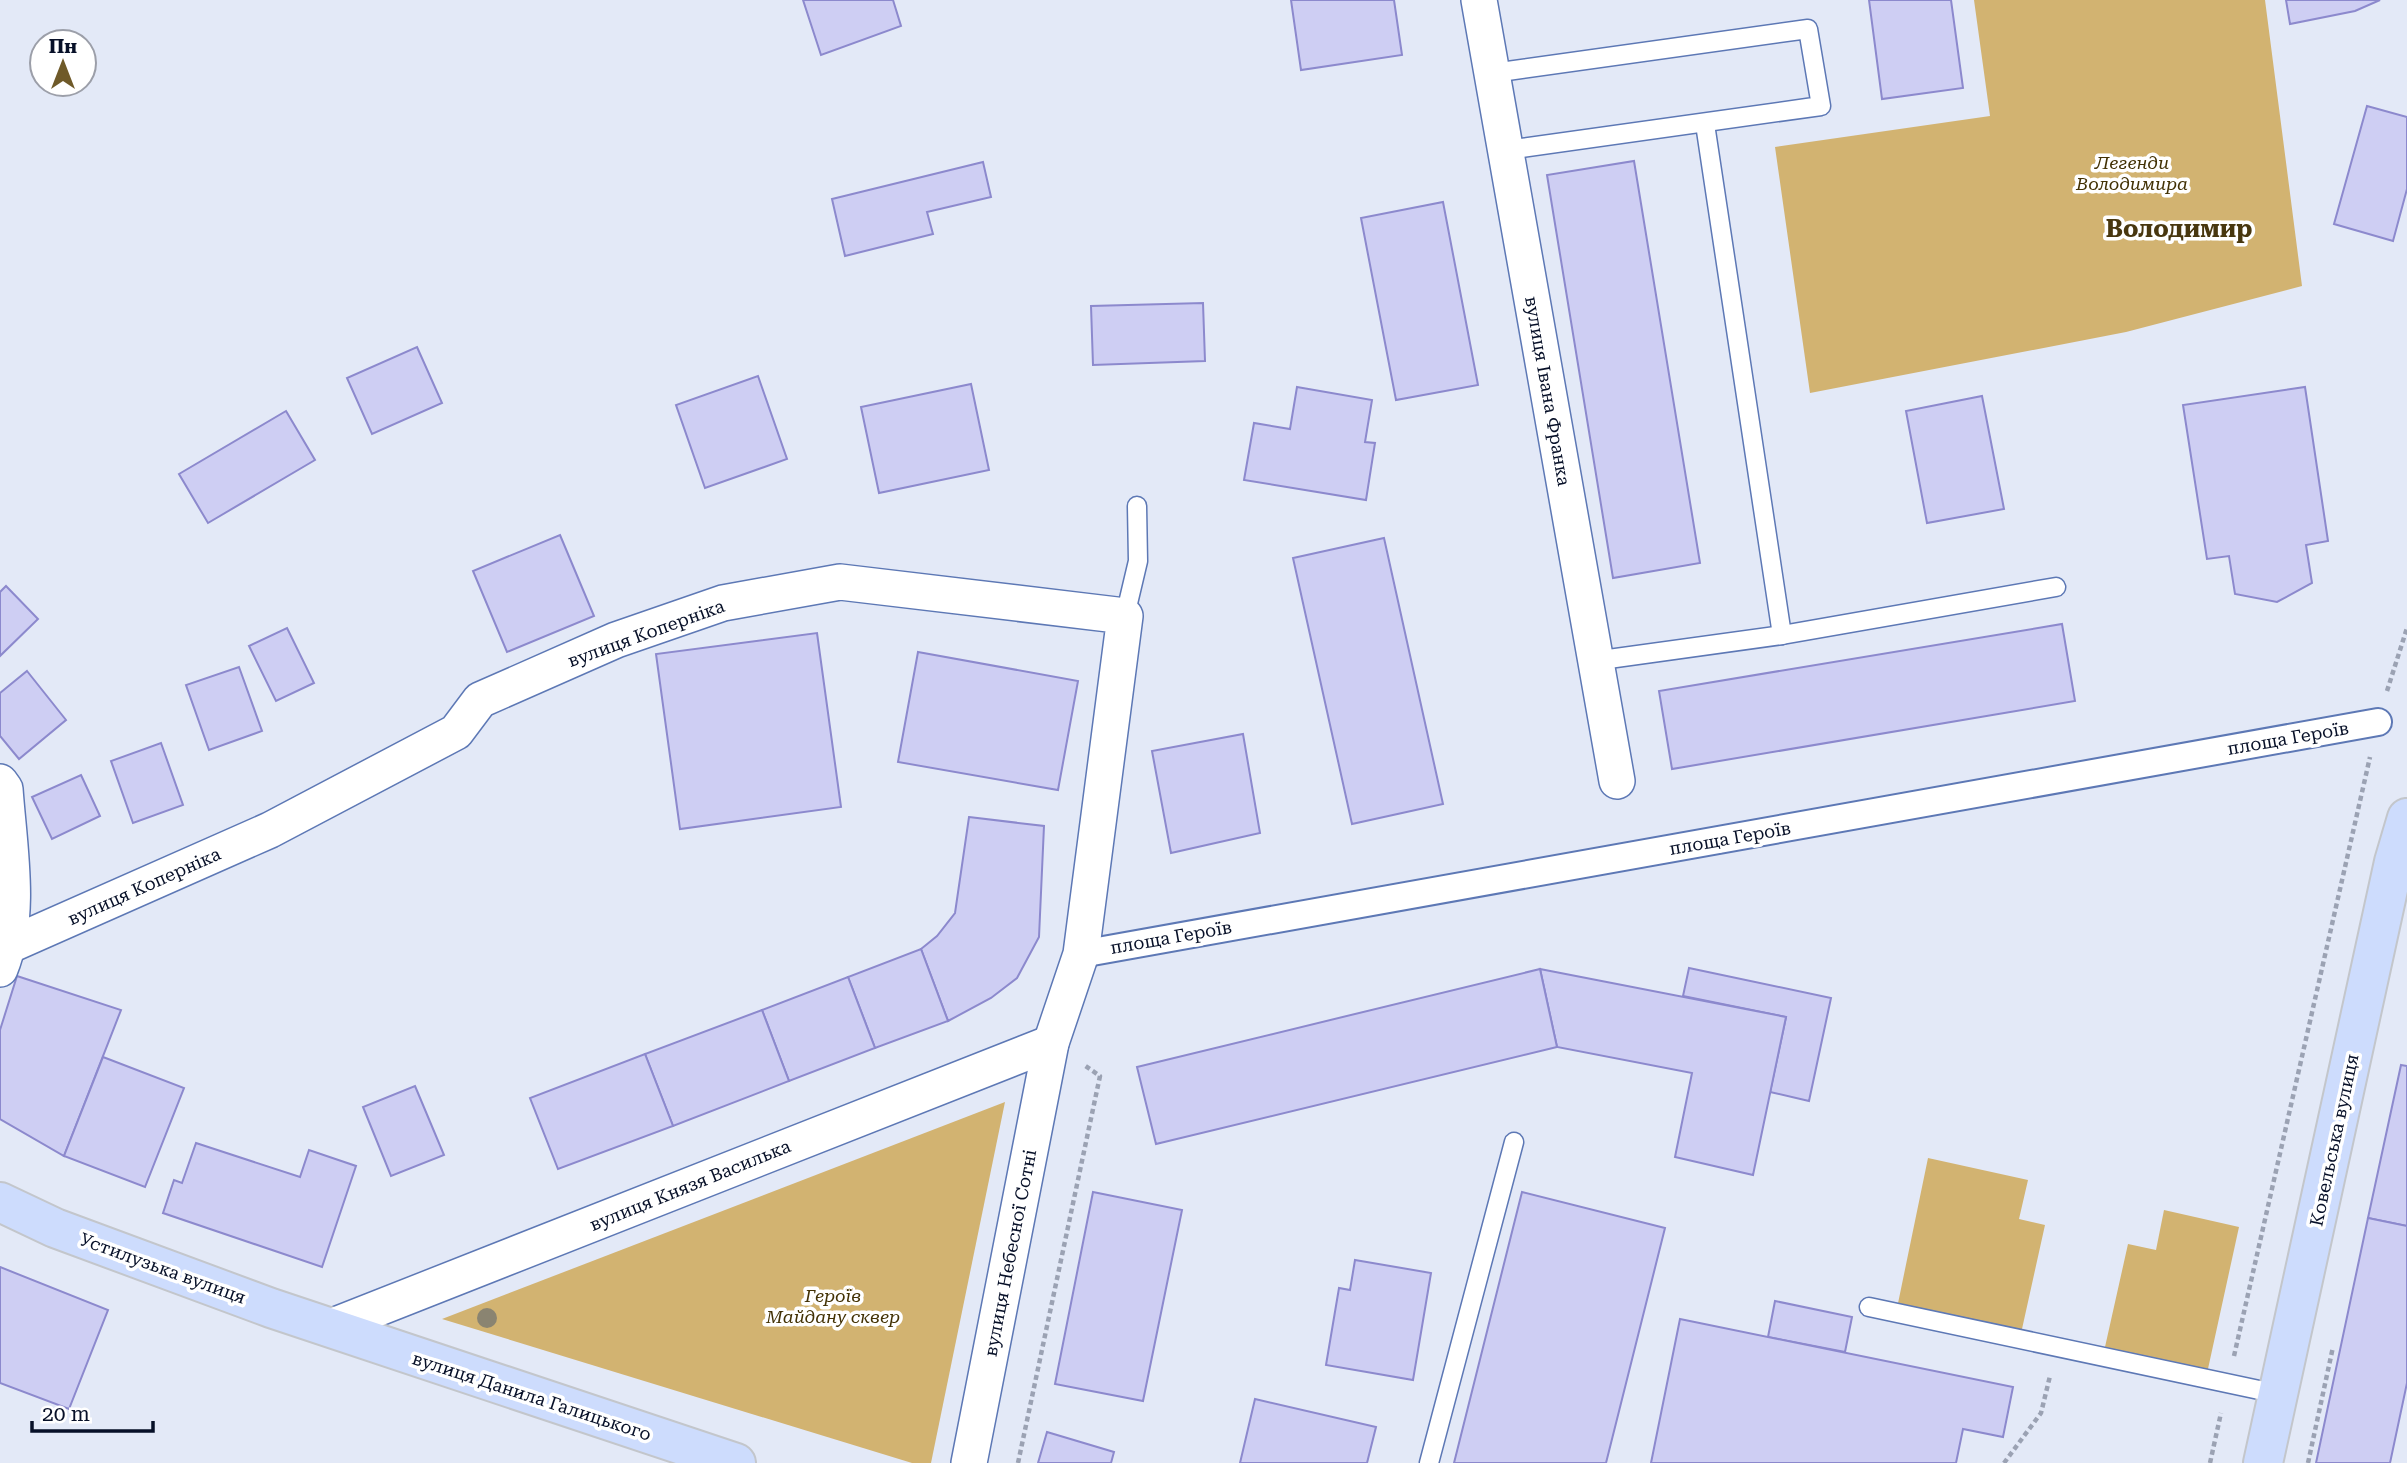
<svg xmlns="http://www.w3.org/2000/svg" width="2407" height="1463" viewBox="0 0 2407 1463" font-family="'Roboto Serif',serif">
  <rect width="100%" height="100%" fill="#e3e9f7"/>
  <g fill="#d2b371">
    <polygon points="1974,0 2265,0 2302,286 2126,332 1810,393 1775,147 1990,116"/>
    <polygon points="1005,1102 931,1463 912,1463 442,1319"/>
    <polygon points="1928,1158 2028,1180 2019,1219 2045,1225 2020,1338 1896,1313"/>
    <polygon points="2164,1210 2239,1227 2206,1378 2103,1356 2128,1244 2156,1250"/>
  </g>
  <g fill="#cecef3" stroke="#8c89cd" stroke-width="2">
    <polygon points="803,0 893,0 901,26 821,55"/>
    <polygon points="1291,0 1394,0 1402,55 1301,70"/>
    <polygon points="1869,0 1951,0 1963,88 1882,99"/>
    <polygon points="2286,0 2380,0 2355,11 2290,24"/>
    <polygon points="2367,106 2407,117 2407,189 2393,241 2334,224"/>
    <polygon points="1634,161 1700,563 1613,578 1547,175"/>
    <polygon points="983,162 991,197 927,212 933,234 845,256 832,199"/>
    <polygon points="1443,202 1478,385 1396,400 1361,218"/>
    <polygon points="1203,303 1205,361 1093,365 1091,306"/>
    <polygon points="417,347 442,403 372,434 347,378"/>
    <polygon points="758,376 787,459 705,488 676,405"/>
    <polygon points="971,384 989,470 879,493 861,407"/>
    <polygon points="1297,387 1372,400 1365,442 1375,443 1366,500 1244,480 1254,423 1290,429"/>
    <polygon points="2305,387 2328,541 2306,545 2312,583 2277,602 2235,594 2229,556 2207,559 2183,405"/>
    <polygon points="1982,396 2004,509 1927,523 1906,411"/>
    <polygon points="286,411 315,460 208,523 179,474"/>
    <polygon points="560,535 594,616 507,652 473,571"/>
    <polygon points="1384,538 1443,804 1352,824 1293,558"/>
    <polygon points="6,586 38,619 0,656 0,592"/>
    <polygon points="2062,624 2075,701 1672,769 1659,691"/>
    <polygon points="287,628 314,683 276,701 249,646"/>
    <polygon points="817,633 841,807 680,829 656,654"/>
    <polygon points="918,652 1078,681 1058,790 898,762"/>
    <polygon points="239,667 262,731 209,750 186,685"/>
    <polygon points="27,671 66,720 19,759 0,736 0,693"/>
    <polygon points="1243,734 1260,833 1171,853 1152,751"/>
    <polygon points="161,743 183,805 133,823 111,761"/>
    <polygon points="81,775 100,816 52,839 32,797"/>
    <polygon points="969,817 1044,826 1039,937 1017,978 991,998 948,1021 921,949 937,936 955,913"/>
    <polygon points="921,949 948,1021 875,1048 848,977"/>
    <polygon points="1689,968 1831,998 1809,1101 1770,1092 1786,1017 1683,996"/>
    <polygon points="1540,969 1786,1017 1753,1175 1675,1157 1692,1073 1557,1047"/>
    <polygon points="1540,969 1557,1047 1156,1144 1137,1067"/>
    <polygon points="17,976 121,1010 64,1156 0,1119 0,1030"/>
    <polygon points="848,977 875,1048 789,1081 762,1010"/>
    <polygon points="762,1010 789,1081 673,1126 645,1054"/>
    <polygon points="645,1054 673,1126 558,1169 530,1098"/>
    <polygon points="103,1057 184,1088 145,1187 64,1156"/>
    <polygon points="2401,1065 2407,1066 2407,1226 2368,1218"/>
    <polygon points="415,1086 444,1155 391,1176 363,1107"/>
    <polygon points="196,1143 300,1177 309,1150 356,1166 322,1267 163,1213 174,1180 182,1183"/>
    <polygon points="1093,1192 1182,1210 1143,1401 1055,1384"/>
    <polygon points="1522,1192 1665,1228 1606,1463 1454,1463"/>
    <polygon points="2368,1218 2407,1226 2407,1383 2390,1463 2316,1463"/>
    <polygon points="1355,1260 1431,1273 1413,1380 1326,1365 1339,1288 1350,1290"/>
    <polygon points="0,1267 108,1310 69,1409 0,1383"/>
    <polygon points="1775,1301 1852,1317 1845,1352 1768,1337"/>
    <polygon points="1680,1319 2013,1387 2003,1437 1963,1429 1956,1463 1651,1463"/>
    <polygon points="1255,1399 1376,1427 1367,1463 1240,1463"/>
    <polygon points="1047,1432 1114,1452 1111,1463 1038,1463"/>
  </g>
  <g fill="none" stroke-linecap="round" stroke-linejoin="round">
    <g stroke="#5d78b5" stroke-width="21">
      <g id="service">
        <polyline points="1493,73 1808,29 1821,106 1507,150"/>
        <polyline points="1705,124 1782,635"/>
        <polyline points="1125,616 1138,561 1137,506"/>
        <polyline points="1594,661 1782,635 2056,587"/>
        <polyline points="1869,1307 2278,1394"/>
        <polyline points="1429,1463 1514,1142"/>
      </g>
    </g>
    <g stroke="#5d78b5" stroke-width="30">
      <polyline id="pedestrian" points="1081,954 2378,722"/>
    </g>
    <g stroke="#5d78b5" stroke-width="38">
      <g id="minor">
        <polyline points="1479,0 1617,781"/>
        <path d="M0,782L5,789C9,846 22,915 0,969"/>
        <polyline points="10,945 270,830 456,732 480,700 616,640 723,603 840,582 1125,616 1081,954 1051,1043 969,1463"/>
        <polyline points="328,1328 1051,1043"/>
      </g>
    </g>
    <g stroke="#c3c6cb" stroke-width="42">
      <g id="primary">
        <polyline points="0,1202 55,1228 271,1308 736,1463"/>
        <polyline points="2263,1463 2394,862 2407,818"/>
      </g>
    </g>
    <g stroke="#9ba2b3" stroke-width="4.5" stroke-dasharray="5 3.5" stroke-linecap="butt">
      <polyline points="2387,691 2407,628"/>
      <polyline points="2234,1356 2370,757"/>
      <polyline points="1018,1463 1100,1076 1084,1065"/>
      <polyline points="2004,1463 2041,1413 2050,1376"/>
      <polyline points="2210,1463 2221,1413"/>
      <polyline points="2308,1463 2333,1347"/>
    </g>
    <use href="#service" stroke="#fff" stroke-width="18"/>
    <use href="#pedestrian" stroke="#fff" stroke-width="26"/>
    <use href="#minor" stroke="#fff" stroke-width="35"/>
    <use href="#primary" stroke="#cddcfd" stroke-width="38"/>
  </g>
  <circle fill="#8a8471" cx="487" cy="1318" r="10"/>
  <g text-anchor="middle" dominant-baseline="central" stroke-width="7" stroke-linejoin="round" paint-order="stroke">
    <g font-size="18" font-style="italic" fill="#423104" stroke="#fff">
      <text x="2132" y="162">Легенди<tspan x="2132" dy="21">Володимира</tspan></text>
      <text x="833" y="1295">Героїв<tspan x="833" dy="21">Майдану сквер</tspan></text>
    </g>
    <g font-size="18" fill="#071028" stroke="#fff">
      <text transform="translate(1548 391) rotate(80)">вулиця Івана Франка</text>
      <text transform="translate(646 633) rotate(-20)">вулиця Коперніка</text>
      <text transform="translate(2288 738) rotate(-10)">площа Героїв</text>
      <text transform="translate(1730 838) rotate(-10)">площа Героїв</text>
      <text transform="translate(144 886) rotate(-24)">вулиця Коперніка</text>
      <text transform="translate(1171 937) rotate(-10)">площа Героїв</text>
      <text transform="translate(2334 1140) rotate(-78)">Ковельська вулиця</text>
      <text transform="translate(690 1185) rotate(-22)">вулиця Князя Василька</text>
      <text transform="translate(1010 1253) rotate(-79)">вулиця Небесної Сотні</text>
      <text transform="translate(163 1268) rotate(20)">Устилузька вулиця</text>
      <text transform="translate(532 1396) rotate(18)">вулиця Данила Галицького</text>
    </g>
    <g font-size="24" font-weight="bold" fill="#48370f" stroke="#fff">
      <text x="2179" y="229">Володимир</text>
    </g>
  </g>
  <g transform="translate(63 63)"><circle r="33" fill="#ffffff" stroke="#9c9fa9" stroke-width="2"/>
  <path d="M0-5L12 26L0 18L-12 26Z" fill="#6f5a29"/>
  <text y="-10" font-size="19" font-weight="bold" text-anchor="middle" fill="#071028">Пн</text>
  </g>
  <path d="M32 1421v10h121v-10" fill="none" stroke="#071028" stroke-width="3.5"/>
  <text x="42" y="1421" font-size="21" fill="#071028" stroke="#ffffff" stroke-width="5" paint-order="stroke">20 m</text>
</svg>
